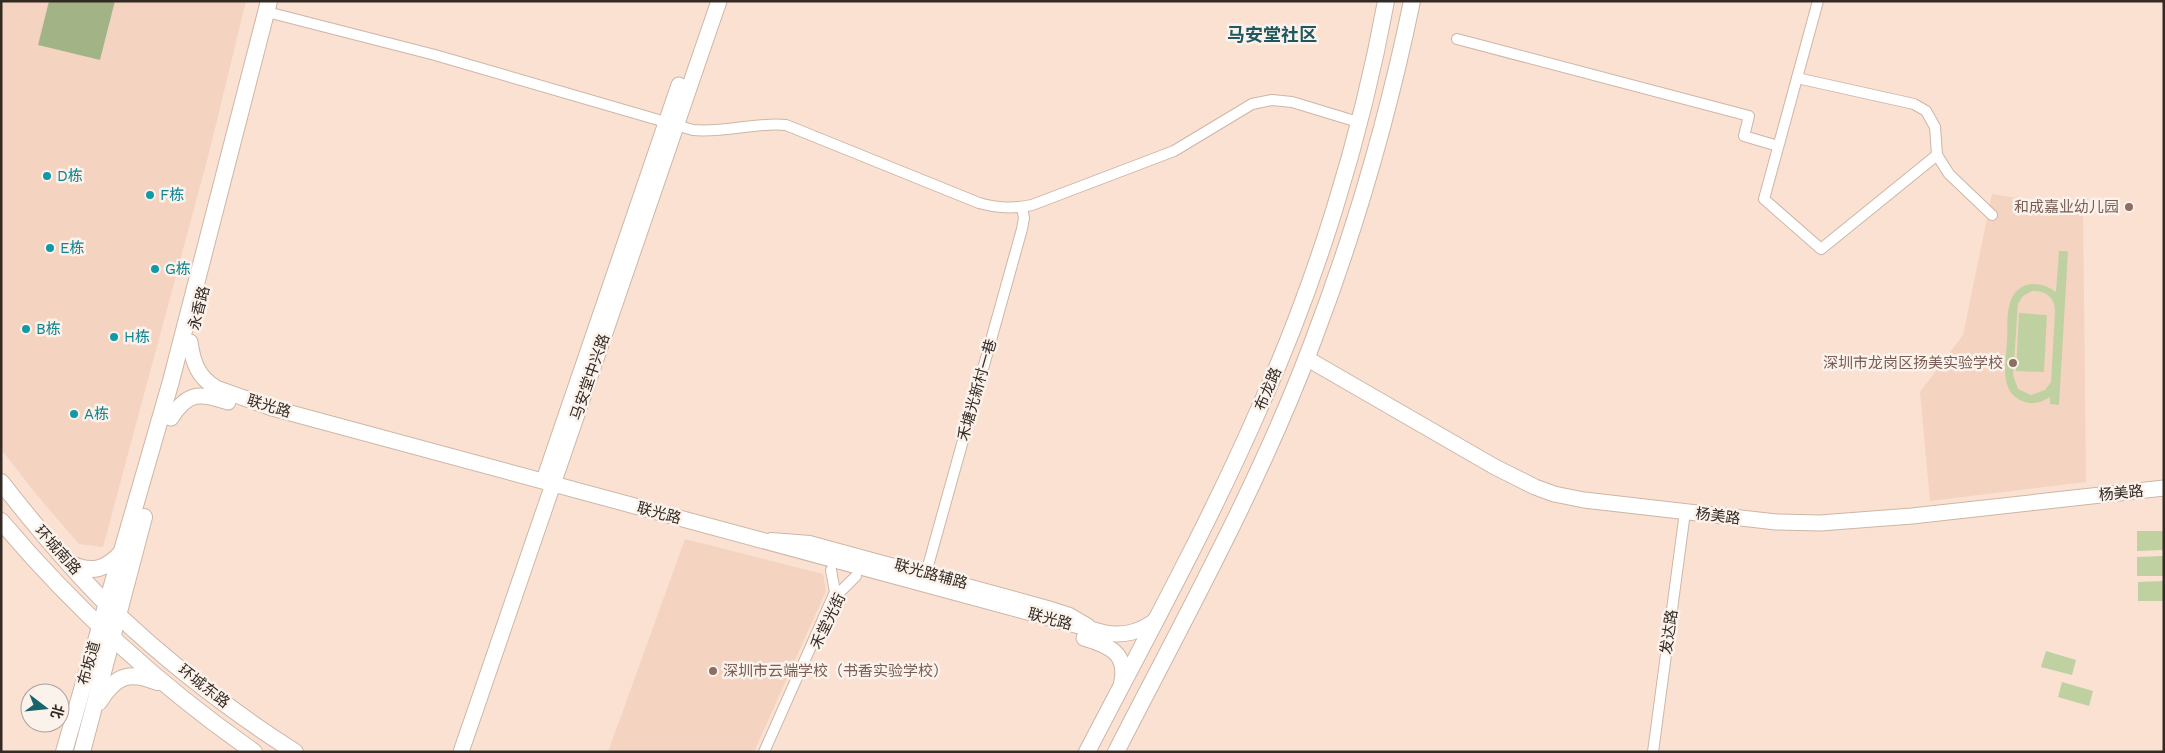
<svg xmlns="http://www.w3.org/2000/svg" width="2165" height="753" viewBox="0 0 2165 753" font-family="'Work Sans','Noto Sans SC',sans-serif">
  <rect width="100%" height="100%" fill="#fae1d2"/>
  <g fill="#f4d4c0">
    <polygon points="1,1 49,1 38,45 100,60 115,1 246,1 209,153 103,547 79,544 36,494 1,449"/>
    <polygon points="1992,194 2083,208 2086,482 1930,501 1920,392 1963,335"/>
    <polygon points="685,539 823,574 826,591 754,752 608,752"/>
  </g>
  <g fill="#bfd1a1" fill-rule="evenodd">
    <path d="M2059,251H2068L2059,405L2050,404V397C2042,402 2034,405 2025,402C1998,394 2006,362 2007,341C2008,329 2006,315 2010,303C2017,280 2040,280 2056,292ZM2032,291C2046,290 2055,298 2055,311L2051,382L2045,390L2031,395L2018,389L2013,375L2018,304L2023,296Z"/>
    <polygon points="2019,313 2047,315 2044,372 2016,371"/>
    <polygon points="2137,531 2164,531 2164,550 2137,551"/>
    <polygon points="2164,556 2164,576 2137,576 2137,557"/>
    <polygon points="2164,581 2164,601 2138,601 2138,582"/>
    <polygon points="2046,651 2076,660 2072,675 2041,667"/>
    <polygon points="2062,682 2093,691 2089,706 2058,697"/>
  </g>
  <polygon fill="#a2b485" points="49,1 115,1 100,60 38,45"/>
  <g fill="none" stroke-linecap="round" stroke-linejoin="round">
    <g stroke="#ceb6a7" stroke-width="12">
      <g id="street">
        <polyline points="1818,1 1764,199 1821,249 1937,155"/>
        <path d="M275,14L435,55L693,130C725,133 755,122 786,125L979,203C998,208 1013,209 1032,205L1174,151L1252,104L1272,100L1292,102L1358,122"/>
        <polyline points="1457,39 1749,116 1744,136 1778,146"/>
        <polyline points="1797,78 1914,104 1926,111 1935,127 1937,155 1949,174 1992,215"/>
        <polyline points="771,538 810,541 1048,606 1070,613 1089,624"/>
        <polyline points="926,573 1022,229 1024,218 1022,207"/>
        <polyline points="836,602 840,592 856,576"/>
        <polyline points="764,752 835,592 831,570"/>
        <polyline points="1653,752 1685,512"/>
      </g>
    </g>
    <g stroke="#ceb6a7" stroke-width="17">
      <g id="secondary">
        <path d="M190,342C193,363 198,377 216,388L272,408L1105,633C1125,636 1140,632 1156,620"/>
        <polyline points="1306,358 1495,467 1535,487 1554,494 1584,500 1776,522 1820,523 1912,516 2164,488"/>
        <path d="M171,418C187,392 200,392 228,402"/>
        <polyline points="545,477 679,85"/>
        <path d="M1084,638C1111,646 1129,654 1121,686"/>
        <polyline points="461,752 719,1"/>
      </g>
    </g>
    <g stroke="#ceb6a7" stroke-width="18">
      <g id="primary">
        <path d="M1,482C37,528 75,574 117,614C170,664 234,713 295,752"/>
        <path d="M1,521C75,609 160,686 254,752"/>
        <path d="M71,564C92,574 107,569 122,552"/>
        <path d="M99,702C115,676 129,670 157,682"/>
        <polyline points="64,752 171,381 269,1"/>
        <polyline points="82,752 144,517"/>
        <path d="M1087,752C1146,638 1208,526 1259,409C1316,283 1361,138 1386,1"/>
        <path d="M1116,752C1185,617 1260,483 1313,341C1355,231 1388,117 1412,1"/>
      </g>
    </g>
    <use href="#street" stroke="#fff" stroke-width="10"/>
    <use href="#secondary" stroke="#fff" stroke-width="15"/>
    <use href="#primary" stroke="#fff" stroke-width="16"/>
  </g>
  <g fill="#0f9aa8" stroke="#fcf2ec" stroke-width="2">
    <circle cx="47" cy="176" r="5"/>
    <circle cx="150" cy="195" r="5"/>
    <circle cx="50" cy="248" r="5"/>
    <circle cx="155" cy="269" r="5"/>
    <circle cx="26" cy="329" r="5"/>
    <circle cx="114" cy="337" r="5"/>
    <circle cx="74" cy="414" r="5"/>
  </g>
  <g fill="#8d6e63" stroke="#fcf2ec" stroke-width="2">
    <circle cx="2129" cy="207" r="5"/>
    <circle cx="2013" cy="363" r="5"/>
    <circle cx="713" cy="671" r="5"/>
  </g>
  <g text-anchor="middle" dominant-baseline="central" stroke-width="5" stroke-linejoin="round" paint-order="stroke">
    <g font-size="15" fill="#0d838f" stroke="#fcf2ec" text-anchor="start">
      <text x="57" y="176">D栋</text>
      <text x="160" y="195">F栋</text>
      <text x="60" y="248">E栋</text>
      <text x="165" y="269">G栋</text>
      <text x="36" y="329">B栋</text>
      <text x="124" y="337">H栋</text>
      <text x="84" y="414">A栋</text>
    </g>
    <g font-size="15" fill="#785e54" stroke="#fcf2ec" text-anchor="end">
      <text x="2119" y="207">和成嘉业幼儿园</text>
      <text x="2003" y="363">深圳市龙岗区扬美实验学校</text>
      <text x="723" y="671" text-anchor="start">深圳市云端学校（书香实验学校）</text>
    </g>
    <g font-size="15" fill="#332a24" stroke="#fcf2ec">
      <text transform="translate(199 308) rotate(-76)">永香路</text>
      <text transform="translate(590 377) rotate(-71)">马安堂中兴路</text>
      <text transform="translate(1268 389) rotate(-67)">布龙路</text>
      <text transform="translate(977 390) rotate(-74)">禾塘光新村一巷</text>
      <text transform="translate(269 406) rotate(17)">联光路</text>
      <text transform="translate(2121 493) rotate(-6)">杨美路</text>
      <text transform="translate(659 513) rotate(15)">联光路</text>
      <text transform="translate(1718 516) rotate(7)">杨美路</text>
      <text transform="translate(58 550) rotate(48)">环城南路</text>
      <text transform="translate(931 574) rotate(15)">联光路辅路</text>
      <text transform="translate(1050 619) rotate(15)">联光路</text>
      <text transform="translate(828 621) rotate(-64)">禾堂光街</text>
      <text transform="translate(1669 632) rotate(-82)">发达路</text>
      <text transform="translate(89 663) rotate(-74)">布坂道</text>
      <text transform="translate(204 686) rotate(38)">环城东路</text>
    </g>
    <g font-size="18" font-weight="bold" fill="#1f595f" stroke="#fcf2ec">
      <text x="1272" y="34">马安堂社区</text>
    </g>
  </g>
  <rect width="2165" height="753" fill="none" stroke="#332a24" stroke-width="5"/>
  <g transform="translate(45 708) rotate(106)"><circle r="24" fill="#fcf2ec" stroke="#aca29c"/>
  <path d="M0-4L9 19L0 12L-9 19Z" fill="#16656c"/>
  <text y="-8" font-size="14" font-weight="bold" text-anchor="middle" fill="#332a24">北</text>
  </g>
</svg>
